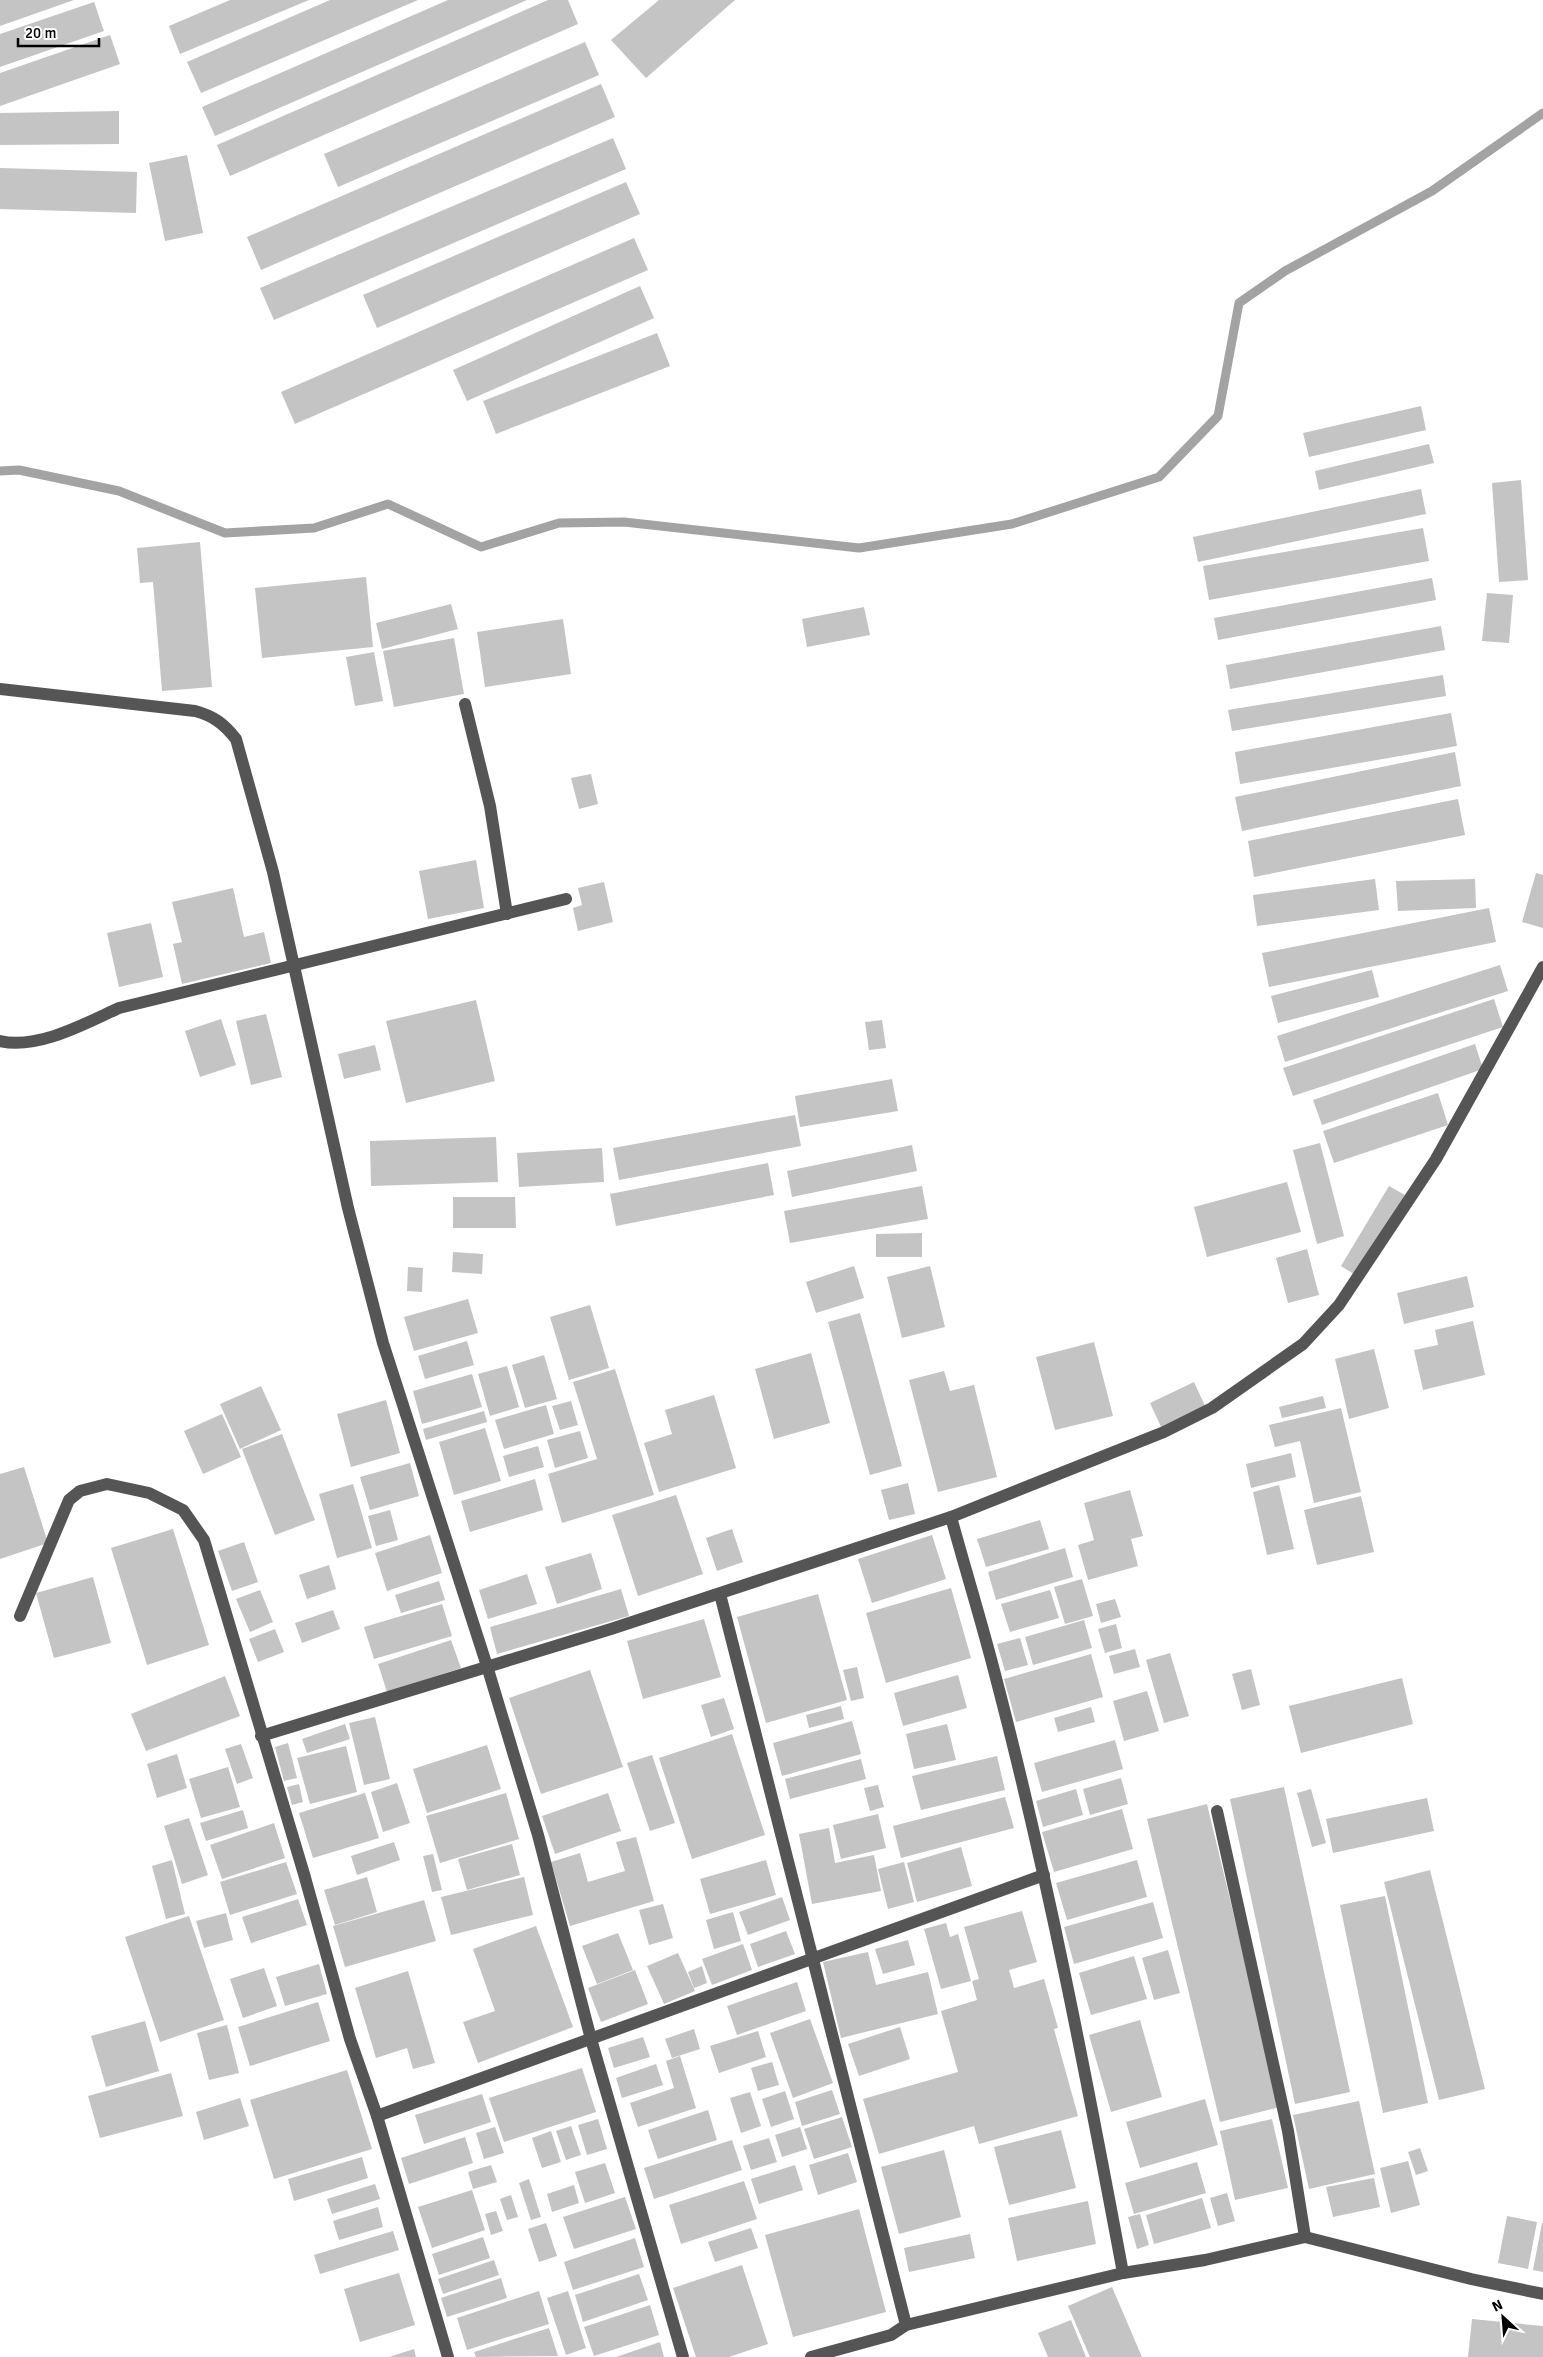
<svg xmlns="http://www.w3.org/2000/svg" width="1543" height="2357" viewBox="0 0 1543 2357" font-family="Signika,sans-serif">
  <rect width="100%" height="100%" fill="#fff"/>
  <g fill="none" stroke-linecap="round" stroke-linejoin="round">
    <polyline stroke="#a3a3a3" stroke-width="9" points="0,471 19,470 119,491 225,533 314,528 388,504 481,547 559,523 624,522 859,548 1012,524 1159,477 1218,416 1239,303 1285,271 1432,191 1543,113"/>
  </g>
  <g fill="#c4c4c4">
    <polygon points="0,0 74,0 0,26"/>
    <polygon points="230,0 309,0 180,54 169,26"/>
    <polygon points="330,0 418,0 201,93 187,62"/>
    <polygon points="448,0 527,0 215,136 202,107"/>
    <polygon points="548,0 568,0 578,24 230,176 217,145"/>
    <polygon points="659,0 735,0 646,78 611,40"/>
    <polygon points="94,2 104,31 0,67 0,34"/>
    <polygon points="110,35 120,64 0,106 0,73"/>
    <polygon points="585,42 599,75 338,187 324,154"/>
    <polygon points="601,84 615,117 261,270 247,237"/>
    <polygon points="119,111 119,144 0,145 0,113"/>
    <polygon points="613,138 626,169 274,320 260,288"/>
    <polygon points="187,155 203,233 165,241 149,163"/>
    <polygon points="0,168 137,172 136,213 0,209"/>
    <polygon points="626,182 640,214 377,328 363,295"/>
    <polygon points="634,238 648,270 295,424 281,392"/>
    <polygon points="640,286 654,318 467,401 453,370"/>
    <polygon points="657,333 670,366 496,434 483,401"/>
    <polygon points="1421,406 1426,430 1309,457 1303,433"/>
    <polygon points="1429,444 1434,463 1319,490 1315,471"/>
    <polygon points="1521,480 1528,580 1499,582 1492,483"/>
    <polygon points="1421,489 1426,514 1198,562 1193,537"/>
    <polygon points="1423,528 1429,561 1209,600 1203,566"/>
    <polygon points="200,542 212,687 162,691 153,582 140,583 137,548"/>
    <polygon points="366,577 373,647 262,658 255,588"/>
    <polygon points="1432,578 1436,600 1218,640 1214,618"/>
    <polygon points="1487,593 1513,595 1509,643 1482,641"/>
    <polygon points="451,604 458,629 382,649 376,623"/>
    <polygon points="864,607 870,635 807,647 802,619"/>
    <polygon points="563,619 571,674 485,687 477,632"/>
    <polygon points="1441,626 1445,650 1230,689 1226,665"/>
    <polygon points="454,638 464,694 394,707 383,651"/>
    <polygon points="374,652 383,701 355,706 346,657"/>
    <polygon points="1443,675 1446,696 1232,731 1228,710"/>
    <polygon points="1451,713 1457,746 1240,784 1235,752"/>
    <polygon points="1455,752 1461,786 1242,831 1235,797"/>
    <polygon points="591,774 598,804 579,809 571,778"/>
    <polygon points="1458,799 1465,835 1254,877 1248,841"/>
    <polygon points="476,860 484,908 428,919 419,871"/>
    <polygon points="1536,873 1543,875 1543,928 1522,922"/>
    <polygon points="1375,879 1379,910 1257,926 1253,895"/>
    <polygon points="1475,879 1476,908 1398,911 1396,881"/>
    <polygon points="604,882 613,922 578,931 573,908 582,905 578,888"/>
    <polygon points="233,888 244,937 264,932 271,963 182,984 173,944 182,942 172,902"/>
    <polygon points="1489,908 1496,942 1269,987 1262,953"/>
    <polygon points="151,923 163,977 119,987 107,933"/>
    <polygon points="1500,965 1508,991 1285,1062 1277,1036"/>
    <polygon points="1372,970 1379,997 1278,1023 1271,996"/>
    <polygon points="1494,999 1503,1027 1293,1096 1283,1068"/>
    <polygon points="476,1000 495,1081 406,1103 386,1021"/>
    <polygon points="266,1014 282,1077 251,1085 236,1021"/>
    <polygon points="221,1019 236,1065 200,1077 185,1031"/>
    <polygon points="882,1020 886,1048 869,1050 865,1022"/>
    <polygon points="1475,1044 1483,1069 1322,1125 1313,1100"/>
    <polygon points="375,1045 381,1070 344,1079 338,1054"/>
    <polygon points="892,1079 898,1111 800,1127 795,1096"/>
    <polygon points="1438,1093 1448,1125 1334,1163 1323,1131"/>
    <polygon points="795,1115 801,1146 619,1180 613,1148"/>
    <polygon points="496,1137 498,1182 371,1186 370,1141"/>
    <polygon points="1320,1143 1344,1236 1317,1244 1293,1150"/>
    <polygon points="912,1145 917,1171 792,1197 787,1171"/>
    <polygon points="602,1148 604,1182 519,1187 517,1153"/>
    <polygon points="768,1163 774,1195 616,1226 610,1194"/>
    <polygon points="1287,1182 1301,1232 1207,1257 1194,1207"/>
    <polygon points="922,1186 928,1219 790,1243 784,1211"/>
    <polygon points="1389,1186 1405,1195 1357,1276 1341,1266"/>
    <polygon points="453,1197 515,1197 516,1228 453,1228"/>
    <polygon points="922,1233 922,1257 876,1257 876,1234"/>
    <polygon points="1307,1249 1319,1295 1288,1303 1276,1258"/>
    <polygon points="453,1252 483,1254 482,1274 452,1272"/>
    <polygon points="854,1266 864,1298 816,1313 806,1282"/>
    <polygon points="930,1266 945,1327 902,1338 887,1277"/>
    <polygon points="408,1267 423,1268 422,1292 407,1291"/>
    <polygon points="1467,1276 1474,1307 1404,1324 1397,1293"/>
    <polygon points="468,1299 478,1333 414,1351 404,1317"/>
    <polygon points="590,1305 609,1368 569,1380 550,1317"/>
    <polygon points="860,1313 902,1466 870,1475 828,1322"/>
    <polygon points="1473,1321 1485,1375 1423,1390 1414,1350 1438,1345 1435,1330"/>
    <polygon points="467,1341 474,1365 425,1379 418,1356"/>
    <polygon points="1094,1342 1113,1416 1055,1430 1036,1357"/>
    <polygon points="1374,1349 1389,1408 1349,1419 1335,1359"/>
    <polygon points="811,1353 830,1423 774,1439 755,1369"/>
    <polygon points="544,1355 557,1399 525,1408 512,1365"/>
    <polygon points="507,1366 519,1407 490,1416 478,1374"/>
    <polygon points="615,1369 654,1495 562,1523 548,1474 597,1459 573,1382"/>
    <polygon points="944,1371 950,1391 974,1385 997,1477 938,1492 909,1380"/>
    <polygon points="472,1374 482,1407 422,1424 413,1391"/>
    <polygon points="1194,1382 1206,1408 1162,1429 1150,1403"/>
    <polygon points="261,1386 281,1430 240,1449 220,1404"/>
    <polygon points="714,1395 736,1468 659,1492 644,1443 672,1434 665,1410"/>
    <polygon points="1323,1396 1326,1408 1282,1418 1279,1407"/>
    <polygon points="386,1400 400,1453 351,1467 337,1414"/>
    <polygon points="571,1401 578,1425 560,1430 552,1406"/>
    <polygon points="546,1405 554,1434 504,1449 495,1420"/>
    <polygon points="1341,1408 1361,1492 1314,1503 1300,1441 1275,1447 1269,1425"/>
    <polygon points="484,1411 487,1422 426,1440 423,1429"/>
    <polygon points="222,1414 241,1457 203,1474 184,1431"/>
    <polygon points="485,1428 501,1481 454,1495 439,1442"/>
    <polygon points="580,1431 588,1458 555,1468 547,1440"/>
    <polygon points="282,1434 315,1520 275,1535 242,1449"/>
    <polygon points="538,1446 544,1467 509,1477 503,1456"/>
    <polygon points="1291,1453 1296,1477 1251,1488 1246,1464"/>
    <polygon points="410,1463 419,1496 370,1510 360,1477"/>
    <polygon points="24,1467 48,1543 0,1559 0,1474"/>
    <polygon points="535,1479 543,1510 470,1532 461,1501"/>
    <polygon points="908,1483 915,1514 889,1520 881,1490"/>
    <polygon points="353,1484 372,1548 337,1558 319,1494"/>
    <polygon points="1279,1485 1294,1549 1267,1555 1253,1492"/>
    <polygon points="1130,1490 1143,1536 1131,1539 1138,1566 1088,1580 1078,1545 1094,1540 1084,1503"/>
    <polygon points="676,1495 703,1574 638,1596 612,1515"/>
    <polygon points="1361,1496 1374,1552 1317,1565 1304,1510"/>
    <polygon points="390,1510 398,1540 376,1546 368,1516"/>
    <polygon points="1040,1520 1049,1549 986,1567 977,1539"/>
    <polygon points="173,1529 209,1645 147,1665 111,1548"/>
    <polygon points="732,1529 743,1562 717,1571 706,1538"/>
    <polygon points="430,1535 442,1573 387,1591 375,1553"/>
    <polygon points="932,1535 946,1579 872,1603 858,1559"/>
    <polygon points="244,1542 258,1582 232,1591 218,1551"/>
    <polygon points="1065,1548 1073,1577 996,1600 988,1572"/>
    <polygon points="591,1553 602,1589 557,1604 545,1567"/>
    <polygon points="329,1565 336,1589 307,1599 299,1575"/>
    <polygon points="527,1574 537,1604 488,1619 479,1590"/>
    <polygon points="93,1577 111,1643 54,1658 36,1593"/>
    <polygon points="1082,1579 1093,1616 1065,1624 1054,1587"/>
    <polygon points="439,1581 445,1600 401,1613 395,1595"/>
    <polygon points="951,1588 971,1658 886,1683 866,1613"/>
    <polygon points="621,1589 629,1616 497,1654 490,1627"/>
    <polygon points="260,1590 273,1622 250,1632 236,1599"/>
    <polygon points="1050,1590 1059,1618 1010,1632 1001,1604"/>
    <polygon points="818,1594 847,1700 766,1723 737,1617"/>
    <polygon points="1115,1599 1121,1617 1101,1623 1096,1604"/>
    <polygon points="442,1604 452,1636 374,1659 364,1627"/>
    <polygon points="333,1610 340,1629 302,1643 295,1623"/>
    <polygon points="704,1619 721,1677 643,1699 627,1641"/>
    <polygon points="1084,1620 1092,1648 1033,1665 1025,1637"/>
    <polygon points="1116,1624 1122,1648 1105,1653 1098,1629"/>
    <polygon points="275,1629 284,1652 258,1662 249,1639"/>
    <polygon points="1020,1638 1028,1665 1005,1671 997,1644"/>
    <polygon points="451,1640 461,1668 387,1692 378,1664"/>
    <polygon points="1135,1649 1140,1667 1114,1674 1109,1656"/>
    <polygon points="1170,1653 1189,1716 1164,1723 1146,1660"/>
    <polygon points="1091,1654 1103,1697 1016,1722 1004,1679"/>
    <polygon points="857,1667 864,1698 851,1701 843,1670"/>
    <polygon points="1251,1669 1260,1705 1242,1710 1232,1674"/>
    <polygon points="590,1670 623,1767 541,1794 509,1698"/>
    <polygon points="958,1675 967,1708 903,1726 894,1693"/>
    <polygon points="225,1676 240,1716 146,1751 131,1714"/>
    <polygon points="1402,1678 1413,1724 1301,1753 1289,1706"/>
    <polygon points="1147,1691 1159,1731 1124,1741 1113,1701"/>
    <polygon points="724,1698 734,1729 711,1737 701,1705"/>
    <polygon points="841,1706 844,1719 809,1728 806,1715"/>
    <polygon points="1091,1707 1095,1722 1058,1732 1054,1718"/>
    <polygon points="375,1717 390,1779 364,1785 349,1723"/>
    <polygon points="852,1721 861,1754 782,1776 773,1743"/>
    <polygon points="345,1724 350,1739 307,1753 302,1739"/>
    <polygon points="947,1724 956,1760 914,1769 906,1734"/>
    <polygon points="732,1734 765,1835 692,1859 659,1758"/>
    <polygon points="1115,1740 1123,1769 1042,1792 1034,1763"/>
    <polygon points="288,1743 297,1778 284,1781 275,1747"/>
    <polygon points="241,1744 253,1778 237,1784 225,1749"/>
    <polygon points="487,1745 501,1789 427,1813 413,1769"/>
    <polygon points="346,1746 357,1792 310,1804 297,1758"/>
    <polygon points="177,1754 187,1788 157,1798 147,1764"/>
    <polygon points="652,1755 675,1823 650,1831 627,1763"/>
    <polygon points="997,1756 1005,1790 921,1810 912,1776"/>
    <polygon points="861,1759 866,1779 790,1799 785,1779"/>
    <polygon points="228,1767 240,1807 201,1818 189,1779"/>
    <polygon points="1121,1778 1128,1804 1090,1815 1083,1789"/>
    <polygon points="397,1783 410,1823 383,1832 371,1792"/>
    <polygon points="299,1784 303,1802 292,1805 287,1787"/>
    <polygon points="878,1785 884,1807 870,1811 864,1788"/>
    <polygon points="1284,1787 1350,2092 1295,2104 1230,1799"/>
    <polygon points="1076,1789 1083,1815 1043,1827 1036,1801"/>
    <polygon points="1311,1789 1326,1843 1312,1847 1297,1793"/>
    <polygon points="365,1793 379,1838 313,1858 299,1813"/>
    <polygon points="506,1793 519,1839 440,1863 426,1816"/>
    <polygon points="608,1793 621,1831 555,1854 542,1816"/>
    <polygon points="1005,1797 1014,1828 901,1858 893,1826"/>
    <polygon points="1427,1798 1434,1831 1333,1853 1326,1819"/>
    <polygon points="1207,1804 1280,2107 1220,2122 1147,1819"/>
    <polygon points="1122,1809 1133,1849 1054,1872 1042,1832"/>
    <polygon points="243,1810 248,1828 206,1841 200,1823"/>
    <polygon points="878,1814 886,1848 841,1859 833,1825"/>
    <polygon points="189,1818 208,1875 182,1884 164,1826"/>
    <polygon points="274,1823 285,1858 222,1879 210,1845"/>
    <polygon points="829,1828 835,1863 874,1855 881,1891 812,1904 799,1834"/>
    <polygon points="636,1837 654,1901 570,1926 551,1862 580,1853 588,1882 625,1871 616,1842"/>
    <polygon points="394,1842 400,1860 357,1875 351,1856"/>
    <polygon points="512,1844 520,1875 467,1890 458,1859"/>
    <polygon points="961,1847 972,1886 917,1902 907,1863"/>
    <polygon points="433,1854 442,1890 432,1892 423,1856"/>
    <polygon points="172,1860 185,1914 166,1919 152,1866"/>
    <polygon points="766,1860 776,1895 710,1914 700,1879"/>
    <polygon points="1137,1860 1147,1897 1067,1920 1056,1883"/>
    <polygon points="286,1862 297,1894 230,1915 220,1882"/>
    <polygon points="904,1862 914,1902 888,1909 878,1869"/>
    <polygon points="1430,1870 1485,2089 1439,2100 1384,1882"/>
    <polygon points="367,1877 377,1912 335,1925 324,1890"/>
    <polygon points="524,1877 533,1915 451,1935 441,1897"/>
    <polygon points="1385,1896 1428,2103 1383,2113 1340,1905"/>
    <polygon points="782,1897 790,1920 748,1935 739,1912"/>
    <polygon points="298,1899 307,1925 251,1943 242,1917"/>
    <polygon points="424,1900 436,1941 345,1967 333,1926"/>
    <polygon points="1153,1902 1163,1938 1074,1964 1064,1927"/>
    <polygon points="663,1904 673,1938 649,1945 639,1910"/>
    <polygon points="1022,1911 1037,1962 1009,1970 1014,1988 1044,1979 1058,2028 1054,2029 1078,2116 979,2144 974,2126 879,2154 863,2099 958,2072 941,2011 977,2000 972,1981 979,1979 964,1927"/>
    <polygon points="733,1912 741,1941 714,1949 706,1920"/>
    <polygon points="226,1913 233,1940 204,1948 196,1921"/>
    <polygon points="189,1916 224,2020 160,2042 125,1937"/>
    <polygon points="946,1923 950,1937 958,1934 971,1981 941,1989 924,1929"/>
    <polygon points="536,1926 573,2027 478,2063 463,2022 495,2011 473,1949"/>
    <polygon points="786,1931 795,1954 758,1967 750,1944"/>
    <polygon points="618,1933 633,1970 597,1984 582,1946"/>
    <polygon points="908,1940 915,1965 883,1974 875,1949"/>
    <polygon points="743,1944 752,1970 712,1985 702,1959"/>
    <polygon points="1168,1950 1180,1993 1154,2000 1142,1958"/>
    <polygon points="868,1952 876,1985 928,1972 938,2014 841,2038 823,1962"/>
    <polygon points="678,1953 695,1991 664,2004 647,1966"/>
    <polygon points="1134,1956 1147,1999 1091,2015 1079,1973"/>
    <polygon points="319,1964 327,1994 285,2006 276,1977"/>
    <polygon points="702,1966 707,1983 694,1988 688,1972"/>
    <polygon points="264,1968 277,2006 243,2018 230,1979"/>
    <polygon points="635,1970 648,2004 601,2022 588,1988"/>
    <polygon points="408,1971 435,2063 413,2069 407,2048 376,2058 355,1988"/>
    <polygon points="797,1982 806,2011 737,2035 727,2006"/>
    <polygon points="318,2002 330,2041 250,2066 238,2027"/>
    <polygon points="810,2019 833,2083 793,2098 770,2033"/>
    <polygon points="1140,2020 1162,2097 1111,2112 1089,2035"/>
    <polygon points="145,2021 159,2071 106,2087 91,2036"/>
    <polygon points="227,2025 239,2073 209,2080 197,2033"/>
    <polygon points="900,2027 910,2059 859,2076 848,2044"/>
    <polygon points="694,2029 700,2049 672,2058 665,2039"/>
    <polygon points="758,2031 766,2057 719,2073 710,2046"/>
    <polygon points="643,2037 650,2057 614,2068 608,2048"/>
    <polygon points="680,2056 696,2108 638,2127 630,2103 674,2088 666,2061"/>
    <polygon points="772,2062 779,2085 758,2091 751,2068"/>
    <polygon points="656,2064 663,2085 622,2098 616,2078"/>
    <polygon points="582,2068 596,2112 504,2142 489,2098"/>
    <polygon points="347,2070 372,2149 274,2179 250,2100"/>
    <polygon points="171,2073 183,2116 100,2138 88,2096"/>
    <polygon points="832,2090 840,2114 802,2126 795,2102"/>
    <polygon points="785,2091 794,2119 771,2127 762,2099"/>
    <polygon points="750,2092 761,2126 741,2133 730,2098"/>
    <polygon points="482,2094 491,2122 424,2144 415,2115"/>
    <polygon points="240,2098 249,2126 204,2140 196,2112"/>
    <polygon points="1205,2099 1218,2145 1140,2168 1126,2122"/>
    <polygon points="1359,2101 1375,2174 1309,2189 1293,2115"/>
    <polygon points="708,2110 717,2140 658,2159 648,2130"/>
    <polygon points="842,2117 852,2147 814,2159 804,2129"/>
    <polygon points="598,2119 607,2149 587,2155 578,2125"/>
    <polygon points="1272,2119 1288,2188 1235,2200 1220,2131"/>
    <polygon points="571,2126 581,2155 566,2160 556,2131"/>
    <polygon points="495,2127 504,2153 484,2159 476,2133"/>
    <polygon points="800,2127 807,2149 782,2157 775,2135"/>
    <polygon points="1061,2130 1076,2188 1009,2205 994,2147"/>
    <polygon points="551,2131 561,2162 542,2168 532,2138"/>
    <polygon points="465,2137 473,2163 409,2184 401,2158"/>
    <polygon points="769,2138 777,2162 751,2170 743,2146"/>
    <polygon points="732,2140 742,2170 654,2199 644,2168"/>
    <polygon points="1420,2148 1428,2171 1416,2175 1408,2152"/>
    <polygon points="944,2150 961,2217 899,2234 881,2167"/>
    <polygon points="848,2153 857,2182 818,2195 809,2165"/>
    <polygon points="362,2157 368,2178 294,2201 288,2179"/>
    <polygon points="1408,2161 1420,2205 1391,2213 1380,2168"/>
    <polygon points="1197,2162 1206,2193 1134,2214 1125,2183"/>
    <polygon points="605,2163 615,2193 585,2203 575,2172"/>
    <polygon points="491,2165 497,2182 473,2189 468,2172"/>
    <polygon points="795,2165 803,2190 759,2204 751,2179"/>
    <polygon points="1374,2178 1380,2207 1333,2217 1326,2187"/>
    <polygon points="529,2179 541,2217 531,2220 519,2183"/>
    <polygon points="744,2181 757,2219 681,2244 669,2205"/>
    <polygon points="375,2184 380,2199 332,2214 327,2199"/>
    <polygon points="574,2185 579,2203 552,2212 547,2194"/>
    <polygon points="472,2190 485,2230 432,2248 418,2207"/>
    <polygon points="1227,2193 1235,2221 1218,2226 1210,2198"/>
    <polygon points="511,2195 518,2217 507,2220 500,2199"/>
    <polygon points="625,2197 636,2229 574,2249 563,2217"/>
    <polygon points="1202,2198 1211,2228 1154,2244 1146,2215"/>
    <polygon points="1088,2201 1096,2244 1017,2261 1008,2218"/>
    <polygon points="378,2207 383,2227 339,2240 333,2221"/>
    <polygon points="859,2209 886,2312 793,2337 765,2235"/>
    <polygon points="496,2211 503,2231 491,2235 485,2214"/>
    <polygon points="1140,2214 1149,2245 1137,2249 1128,2217"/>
    <polygon points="1507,2216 1537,2222 1528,2269 1498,2263"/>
    <polygon points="546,2223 557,2256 539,2262 528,2229"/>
    <polygon points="1542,2223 1543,2223 1543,2272 1533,2270"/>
    <polygon points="751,2228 758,2248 715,2262 708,2242"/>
    <polygon points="393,2231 399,2250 320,2274 314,2255"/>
    <polygon points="970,2234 975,2258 909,2272 904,2248"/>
    <polygon points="483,2237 490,2258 439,2275 432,2254"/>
    <polygon points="635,2238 644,2267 573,2290 564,2262"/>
    <polygon points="494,2260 499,2275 443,2294 438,2279"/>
    <polygon points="742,2265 768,2344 729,2357 696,2357 673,2288"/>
    <polygon points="399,2273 415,2325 360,2342 344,2289"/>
    <polygon points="639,2274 648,2300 583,2322 575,2295"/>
    <polygon points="501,2278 507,2298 447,2317 441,2298"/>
    <polygon points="1112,2287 1142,2357 1090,2357 1068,2306"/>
    <polygon points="539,2291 549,2324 467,2350 457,2318"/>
    <polygon points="568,2291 586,2348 566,2355 547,2298"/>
    <polygon points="650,2305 659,2335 594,2356 584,2327"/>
    <polygon points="1472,2319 1543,2326 1543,2357 1468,2357"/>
    <polygon points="1071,2320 1086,2357 1048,2357 1038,2333"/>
    <polygon points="549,2328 558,2356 476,2357 474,2352"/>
    <polygon points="660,2342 664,2357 616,2357"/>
    <polygon points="414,2349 416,2357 389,2357"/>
  </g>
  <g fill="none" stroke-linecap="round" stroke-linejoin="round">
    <g stroke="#555" stroke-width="12">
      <path d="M0,689L195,711C214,716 224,724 236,739L273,872L348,1208L383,1343L487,1666L538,1835L591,2039L683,2357"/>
      <polyline points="465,704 490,806 507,914"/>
      <path d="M0,1041C38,1050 86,1023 119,1008L566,899"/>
      <path d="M951,1517C966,1572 983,1626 997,1682C1048,1877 1086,2075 1123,2273"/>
      <polyline points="720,1594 906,2325"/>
      <polyline points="20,1616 69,1500 80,1491 107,1484 149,1493 183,1510 204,1540 304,1874 350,2039 377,2116 448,2357"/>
      <polyline points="261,1736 611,1629 951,1517 1164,1432 1212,1408 1303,1344 1339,1305 1436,1159 1543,967"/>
      <polyline points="1217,1811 1288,2131 1305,2237"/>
      <polyline points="377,2116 1044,1875"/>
      <polyline points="811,2357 891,2335 906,2325 1123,2273 1205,2260 1305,2237 1471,2279 1543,2294"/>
    </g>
  </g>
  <g transform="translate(1503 2317) rotate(334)" stroke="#ffffff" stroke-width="4" paint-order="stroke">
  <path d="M0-4L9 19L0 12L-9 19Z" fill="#000000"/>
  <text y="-8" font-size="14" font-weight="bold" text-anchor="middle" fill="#000000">N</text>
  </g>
  <path d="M18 38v8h81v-8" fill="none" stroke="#000000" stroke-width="2.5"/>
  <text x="25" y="38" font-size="15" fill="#000000" stroke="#ffffff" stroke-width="4" paint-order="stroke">20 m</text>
</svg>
